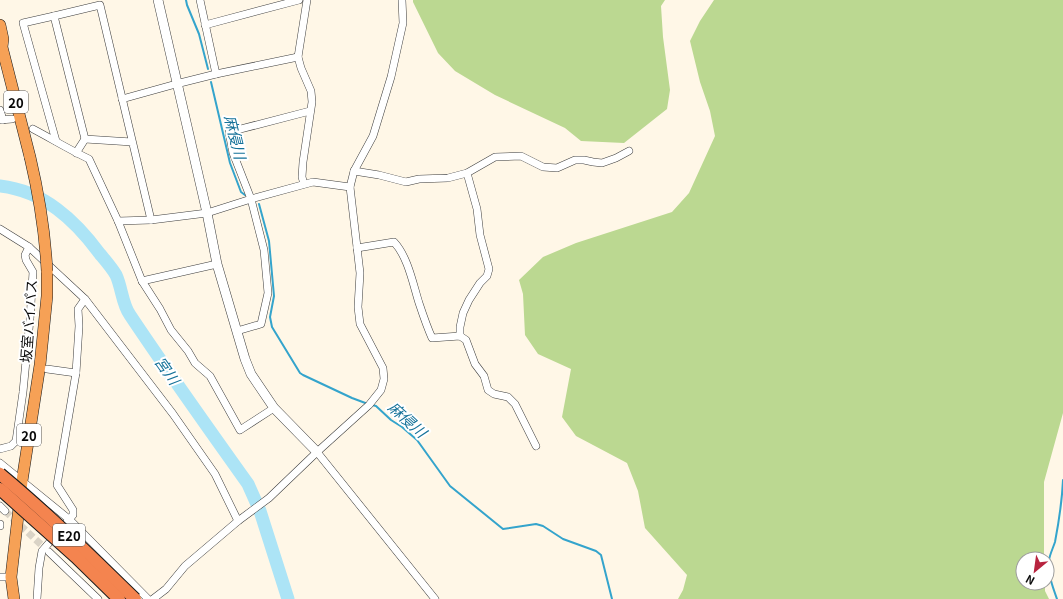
<svg xmlns="http://www.w3.org/2000/svg" width="1063" height="599" viewBox="0 0 1063 599" font-family="Georgia,'Noto Sans JP',serif">
  <rect width="100%" height="100%" fill="#fff7e7"/>
  <g fill="#bbd891">
    <polygon points="413,0 665,0 661,6 663,37 670,90 667,109 624,143 581,141 565,128 495,95 455,71 438,53 413,2"/>
    <polygon points="714,0 1063,0 1063,413 1044,482 1044,559 1023,559 1023,583 1045,583 1045,591 1049,599 678,599 683,590 687,575 645,528 638,491 627,463 576,436 562,417 571,369 538,354 525,335 523,294 519,280 543,257 576,243 672,212 689,193 715,136 710,111 700,82 690,41 700,21"/>
  </g>
  <g fill="none" stroke-linecap="round" stroke-linejoin="round">
    <g stroke="#34a4cc" stroke-width="2">
      <polyline points="186,0 187,5 199,34 208,69"/>
      <polyline points="211,82 230,163 241,192 245,195"/>
      <polyline points="259,204 269,241 274,296 270,317 272,327 300,373 303,375 352,398 368,404"/>
      <polyline points="372,405 376,406 391,420 402,427 417,440 450,486 503,529 536,524 543,526 563,539 596,551 601,555 612,599"/>
      <path d="M1057,599C1053,588 1047,572 1049,560C1050,554 1053,548 1055,542C1059,521 1062,501 1063,480"/>
    </g>
    <path stroke="#ace4f6" stroke-width="13" d="M0,186C44,191 75,220 100,254C105,260 112,268 116,275C122,288 122,304 130,315C168,372 208,428 248,484L260,511L288,599"/>
    <polyline stroke="#dad3c6" stroke-width="7" stroke-dasharray="7 3.5" stroke-linecap="butt" points="5,511 49,552"/>
    <g stroke="#3d3d3d" stroke-width="8">
      <g id="minor">
        <polyline points="200,0 216,74"/>
        <polyline points="54,16 23,23 56,141"/>
        <polyline points="205,25 299,0"/>
        <polyline points="122,99 176,84 216,74 298,57"/>
        <polyline points="0,110 3,120"/>
        <polyline points="0,120 12,119"/>
        <path d="M33,129C52,139 70,150 89,159L118,221L142,281L160,309L171,330L188,351L195,363L210,376L240,430L274,408"/>
        <polyline points="132,142 85,139 54,16 100,5 151,220"/>
        <polyline points="76,153 85,139"/>
        <polyline points="354,171 379,175 406,182 419,179 448,178 467,173 495,157 521,156 543,167 557,168 575,160 584,160 593,162 602,163 616,158 629,151"/>
        <polyline points="304,184 302,177 303,162 312,102 311,91 301,68 298,57 307,0"/>
        <polyline points="118,221 151,220 207,213 251,199 313,182 350,187"/>
        <polyline points="0,229 29,247 85,299 173,414 215,474 238,521"/>
        <path d="M357,248L394,242C408,257 413,284 419,303C423,315 427,327 432,338L460,336L466,340L475,364L484,376L488,390L494,394L508,397L515,404L536,446"/>
        <polyline points="142,281 217,264"/>
        <polyline points="237,331 261,324 268,293 264,250 251,199 233,153 229,132 310,111"/>
        <polyline points="460,336 460,327 463,313 469,300 480,283 487,276 489,269 480,235 477,209 467,173"/>
        <polyline points="47,369 76,373"/>
        <polyline points="0,449 11,446 16,441 23,392 30,319 33,272 26,260 25,255 29,247"/>
        <polyline points="317,452 435,599"/>
        <polyline points="0,463 70,520 148,599"/>
        <polyline points="0,506 5,511"/>
        <polyline points="0,524 0,526"/>
        <polyline points="49,552 98,599"/>
        <polyline points="0,577 11,577"/>
        <polyline points="37,599 39,568 42,551 73,515 73,510 57,485 76,373 79,326 78,309 85,299"/>
        <polyline points="153,599 166,589 185,566 238,521 269,498 317,452 369,405 381,390 384,379 383,368 360,324 358,307 360,273 350,187 354,171 373,136 391,77 403,23 402,0"/>
      </g>
    </g>
    <g stroke="#3d3d3d" stroke-width="10">
      <polyline id="tertiary" points="158,0 207,213 217,264 245,359 251,374 274,408 317,452"/>
    </g>
    <g stroke="#1b1b1b" stroke-width="12">
      <g id="trunk">
        <polyline points="0,25 3,39 2,47 30,157"/>
        <polyline points="14,599 11,577 22,481 40,365 47,296 47,271"/>
      </g>
    </g>
    <use href="#minor" stroke="#fff" stroke-width="7"/>
    <use href="#tertiary" stroke="#fff" stroke-width="9"/>
    <use href="#trunk" stroke="#f6a156" stroke-width="11"/>
    <g stroke="#1b1b1b" stroke-width="12" stroke-linecap="butt">
      <path id="trunk-bridge" d="M30,157C39,195 45,232 47,271"/>
    </g>
    <g stroke="#1b1b1b" stroke-width="14" stroke-linecap="butt">
      <g id="motorway-bridge">
        <path d="M0,474C47,513 91,556 135,599"/>
        <polyline points="0,489 76,557 119,599"/>
      </g>
    </g>
    <use href="#trunk-bridge" stroke="#f6a156" stroke-width="11"/>
    <use href="#motorway-bridge" stroke="#f4844f" stroke-width="12"/>
  </g>
  <g text-anchor="middle" dominant-baseline="central" stroke-width="4" stroke-linejoin="round" paint-order="stroke">
    <g fill="#fff" stroke="#545454" stroke-width="1">
      <rect x="4" y="91" width="24" height="22" rx="3"/>
      <rect x="17" y="424" width="24" height="22" rx="3"/>
      <rect x="53" y="524" width="32" height="22" rx="3"/>
    </g>
    <g font-size="13" font-weight="bold" fill="#0a0a0a">
      <text x="16" y="102">20</text>
      <text x="29" y="435">20</text>
      <text x="69" y="535">E20</text>
    </g>
    <g font-size="14" fill="#0a0a0a" stroke="#fff">
      <text transform="translate(28 321) rotate(-86)">坂室バイパス</text>
    </g>
    <g font-size="15" font-style="italic" fill="#157299" stroke="#fff">
      <text transform="translate(236 137) rotate(76)">麻侵川</text>
      <text transform="translate(168 370) rotate(55)">宮川</text>
      <text transform="translate(408 419) rotate(42)">麻侵川</text>
    </g>
  </g>
  <g transform="translate(1035 571) rotate(209)"><circle r="19" fill="#ffffff" stroke="#9d9d9d"/>
  <path d="M0-3L7 15L0 10L-7 15Z" fill="#b8243f"/>
  <text y="-6" font-size="11" font-weight="bold" text-anchor="middle" fill="#0a0a0a">N</text>
  </g>
</svg>
